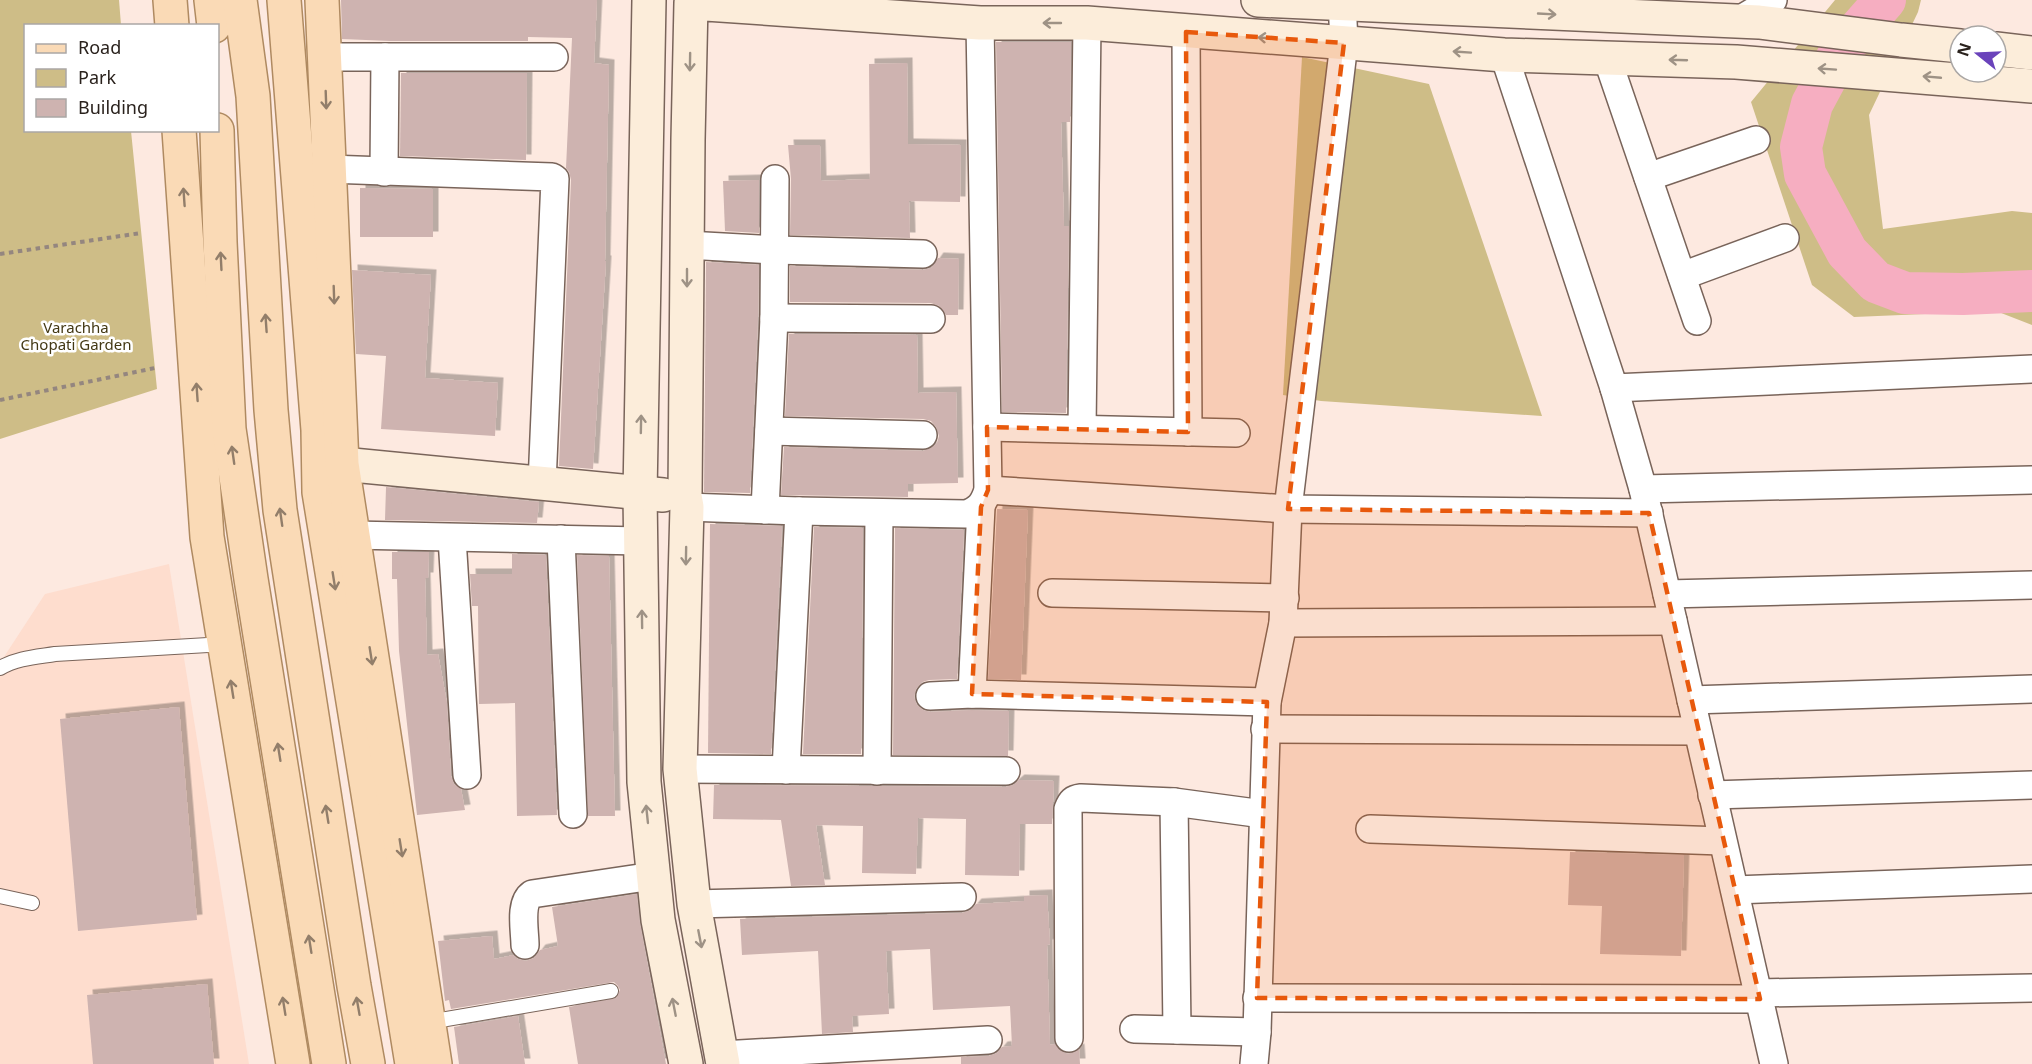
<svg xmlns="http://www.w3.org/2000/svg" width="2032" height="1064" viewBox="0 0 2032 1064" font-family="'Noto Sans',sans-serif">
  <defs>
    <filter id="shadow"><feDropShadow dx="5.5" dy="-5.5" stdDeviation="0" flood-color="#0004"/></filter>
  </defs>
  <rect width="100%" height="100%" fill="#fde9e0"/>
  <polygon fill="#feddce" points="169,564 249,1064 0,1064 0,663 45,594"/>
  <g fill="#cebd87">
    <polygon points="0,0 119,0 121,25 26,26 26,130 131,131 157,389 0,439"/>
    <polygon points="1835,0 1921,0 1918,12 1869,115 1883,229 2012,211 2032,213 2032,325 1996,311 1854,317 1812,285 1751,102"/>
    <polygon points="1302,57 1429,84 1542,416 1321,401 1283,395"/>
  </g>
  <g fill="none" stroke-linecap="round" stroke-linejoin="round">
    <polyline stroke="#f6aec1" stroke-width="42" points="1885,0 1841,50 1812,104 1801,147 1805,174 1847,252 1876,282 1905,293 1963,294 2032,291"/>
  </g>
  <g fill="#ceb3b0" filter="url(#shadow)">
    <polygon points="341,0 597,0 594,63 609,65 605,261 606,261 593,469 559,466 571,180 569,172 566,168 572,38 528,37 528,41 390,41 342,39"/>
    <polygon points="996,42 1071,42 1070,122 1061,122 1064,226 1069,226 1066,413 1002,412"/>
    <polygon points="907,63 908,144 961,145 960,202 909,201 910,238 790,235 791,179 788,145 820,145 821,181 870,179 869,64"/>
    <polygon points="401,73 527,73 526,160 400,156"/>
    <polygon points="759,180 759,233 725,231 723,181"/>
    <polygon points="360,188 433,189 433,237 360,237"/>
    <polygon points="938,258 959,259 958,315 946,315 939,306 931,303 790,302 790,266 923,270 931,268"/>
    <polygon points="706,262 759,265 758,318 750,493 704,492"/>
    <polygon points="352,270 431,275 425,378 498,383 495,436 381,429 386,356 356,354"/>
    <polygon points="789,334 917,335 918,393 956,392 958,483 908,484 908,497 781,495 784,447 923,451 931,448 937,443 939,436 936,427 931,421 923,419 785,416"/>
    <polygon points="386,487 539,502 537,523 385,520"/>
    <polygon points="997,509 1028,510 1021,680 988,679"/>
    <polygon points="710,524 782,526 771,754 708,753"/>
    <polygon points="814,527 863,528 861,754 803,754"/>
    <polygon points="895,528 964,530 957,679 929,680 922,682 916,689 914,697 917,705 923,710 930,712 972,710 1009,711 1008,756 893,755"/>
    <polygon points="392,552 429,552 428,578 425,578 427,655 438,654 447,703 451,776 454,784 461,789 465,810 417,815 399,651 397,579 392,579"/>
    <polygon points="512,554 546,555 557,815 517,816 515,703 479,704 478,606 472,606 470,574 512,574"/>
    <polygon points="577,555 609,556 615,816 588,816"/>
    <polygon points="179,707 197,920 78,931 60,719"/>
    <polygon points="1019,780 1054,781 1052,824 1020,824 1019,876 965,875 966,819 918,818 916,874 862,873 863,826 816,825 825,885 791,886 781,820 713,819 714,785 1006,787 1013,785"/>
    <polygon points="1570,852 1684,855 1681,956 1600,954 1602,906 1568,905"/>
    <polygon points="637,894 640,923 666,1064 578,1064 569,1007 616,998 620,990 618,986 614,982 451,1009 449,1000 445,1001 438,941 492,936 494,959 513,955 518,959 526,961 534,958 540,950 558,946 552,907"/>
    <polygon points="1047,895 1050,944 1047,945 1050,1045 1055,1044 1061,1051 1068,1054 1079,1049 1080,1064 961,1064 961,1057 989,1056 997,1053 1002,1047 1012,1046 1010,1006 933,1010 930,949 886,951 889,1014 852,1016 853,1032 822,1034 818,951 742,955 740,919 962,913 971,910 976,904 1024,901 1024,896"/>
    <polygon points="207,984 214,1064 93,1064 87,995"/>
    <polygon points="518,1016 525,1064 459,1064 454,1027"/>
  </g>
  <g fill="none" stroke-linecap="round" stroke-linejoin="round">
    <g stroke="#79645a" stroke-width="16">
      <g id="lane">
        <path d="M0,668C17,658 36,657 55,654L225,644"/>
        <polyline points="0,896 32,903"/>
        <polyline points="429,1022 611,991"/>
      </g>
    </g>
    <g stroke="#79645a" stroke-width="30">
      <g id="street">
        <polyline points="1736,22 1773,0"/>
        <polyline points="1186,32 1188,432"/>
        <polyline points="1504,55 1614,388 1643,489 1774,1064"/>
        <polyline points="325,57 554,57"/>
        <polyline points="1607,58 1697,321"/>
        <polyline points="329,169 552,177 555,179 542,484"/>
        <polyline points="384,172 385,57"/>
        <polyline points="1648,177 1756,140"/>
        <polyline points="687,245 775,250 923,254"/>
        <polyline points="1682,276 1785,238"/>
        <polyline points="774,318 931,319"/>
        <polyline points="1614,388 2032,369"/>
        <polyline points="987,427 1236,433"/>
        <polyline points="1082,429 1087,23"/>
        <polyline points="769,431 923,435"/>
        <polyline points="1643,489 2032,480"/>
        <polyline points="988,490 1288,509 1649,513"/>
        <path d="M687,507L799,511L966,514C979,510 984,503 988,490L980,23"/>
        <polyline points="765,510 774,318 775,179"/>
        <polyline points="352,535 641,541"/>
        <polyline points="452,538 467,775"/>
        <polyline points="561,539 573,814"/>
        <polyline points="1052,593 1285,598"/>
        <polyline points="1667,594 2032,585"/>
        <polyline points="1283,623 1673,621"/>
        <polyline points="972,694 981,507"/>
        <polyline points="930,696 972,694 1267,702"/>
        <polyline points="1691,700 2032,689"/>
        <polyline points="1265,729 1697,731"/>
        <polyline points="680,769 1006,771"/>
        <polyline points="786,770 799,511"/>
        <polyline points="877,771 879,513"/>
        <polyline points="1712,795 2032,785"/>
        <polyline points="1174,802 1177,1030"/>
        <polyline points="1370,829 1722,841"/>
        <polyline points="1735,890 2032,879"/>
        <polyline points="694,904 962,897"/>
        <path d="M525,945C525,931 519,903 532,894L653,876"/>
        <polyline points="1759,993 2032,988"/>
        <polyline points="1257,998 1760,999"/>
        <polyline points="1134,1029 1257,1032"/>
        <path d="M1069,1038L1068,809C1071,801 1073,799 1081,798L1174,802L1263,814"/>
        <polyline points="722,1055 988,1040"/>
        <polyline points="1254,1064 1257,1032 1267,702 1283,623 1288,509 1344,43 1342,0"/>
      </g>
    </g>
    <g stroke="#79645a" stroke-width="36">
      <g id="secondary">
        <polyline points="649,0 640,494 644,782 658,920 686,1064"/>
        <polyline points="1258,0 1759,22 1901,40 1960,46"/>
        <polyline points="1996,49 2032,53"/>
        <polyline points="342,464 663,495"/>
        <polyline points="723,1064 694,904 680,769 687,507 685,496 688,140 691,3 980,23 1087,23 1504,55 1736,62 2032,86"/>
      </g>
    </g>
    <g stroke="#af8a61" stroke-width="36">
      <g id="primary">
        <polyline points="170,0 172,26"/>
        <polyline points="211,0 214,26"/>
        <polyline points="240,0 253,96 271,410 280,510 354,986 368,1064"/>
        <polyline points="284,0 318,430 319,492 412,1064"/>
        <polyline points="322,0 342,464 435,1064"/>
        <polyline points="179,130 207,537 293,1064"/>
        <polyline points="217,130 220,242 229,429 251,579 329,1064"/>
      </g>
    </g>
    <g stroke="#94867f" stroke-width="4" stroke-dasharray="4.5 4.5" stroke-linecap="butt">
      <polyline points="0,254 141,233"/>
      <polyline points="0,400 155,368"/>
    </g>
    <use href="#lane" stroke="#fff" stroke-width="14"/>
    <use href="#street" stroke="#fff" stroke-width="27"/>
    <use href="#secondary" stroke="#fcedda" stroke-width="33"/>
    <use href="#primary" stroke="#fadab6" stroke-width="33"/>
  </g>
  <defs><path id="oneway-shaft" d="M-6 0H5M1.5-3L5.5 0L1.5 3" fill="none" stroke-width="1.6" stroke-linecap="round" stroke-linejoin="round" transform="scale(1.5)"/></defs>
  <g stroke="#9e9285">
    <use href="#oneway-shaft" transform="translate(1547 14) rotate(3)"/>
    <use href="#oneway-shaft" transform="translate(1052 23) rotate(-180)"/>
    <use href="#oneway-shaft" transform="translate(1267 38) rotate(-176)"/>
    <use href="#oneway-shaft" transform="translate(1462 52) rotate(-176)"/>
    <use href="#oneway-shaft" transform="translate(1678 60) rotate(-178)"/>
    <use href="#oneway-shaft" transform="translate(690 62) rotate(91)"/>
    <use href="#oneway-shaft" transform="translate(1827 69) rotate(-176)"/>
    <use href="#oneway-shaft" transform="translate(1932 77) rotate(-175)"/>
    <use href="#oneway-shaft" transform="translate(687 278) rotate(90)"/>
    <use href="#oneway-shaft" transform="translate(641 424) rotate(-89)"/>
    <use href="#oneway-shaft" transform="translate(686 556) rotate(91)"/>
    <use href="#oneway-shaft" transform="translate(642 619) rotate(-91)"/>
    <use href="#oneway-shaft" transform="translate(647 814) rotate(-96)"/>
    <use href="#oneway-shaft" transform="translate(700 939) rotate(79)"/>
    <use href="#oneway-shaft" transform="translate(674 1007) rotate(-101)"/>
  </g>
  <g stroke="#927e6a">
    <use href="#oneway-shaft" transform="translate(326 100) rotate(88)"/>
    <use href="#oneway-shaft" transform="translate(184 197) rotate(-94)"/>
    <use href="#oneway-shaft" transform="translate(221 261) rotate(-93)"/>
    <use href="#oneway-shaft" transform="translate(334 295) rotate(88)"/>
    <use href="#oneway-shaft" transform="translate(266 323) rotate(-94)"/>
    <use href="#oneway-shaft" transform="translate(197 392) rotate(-94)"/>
    <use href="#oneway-shaft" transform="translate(233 455) rotate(-98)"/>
    <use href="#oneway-shaft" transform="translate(281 517) rotate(-98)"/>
    <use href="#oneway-shaft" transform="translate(334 581) rotate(81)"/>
    <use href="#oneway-shaft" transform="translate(371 656) rotate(81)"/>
    <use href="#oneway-shaft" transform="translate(232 689) rotate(-99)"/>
    <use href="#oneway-shaft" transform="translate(279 752) rotate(-99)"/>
    <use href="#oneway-shaft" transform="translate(327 814) rotate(-99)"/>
    <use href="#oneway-shaft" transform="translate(401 848) rotate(81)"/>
    <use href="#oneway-shaft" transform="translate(310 944) rotate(-99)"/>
    <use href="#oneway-shaft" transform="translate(284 1006) rotate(-99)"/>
    <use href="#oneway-shaft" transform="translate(358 1006) rotate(-100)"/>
  </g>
  <path fill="#e8590c" fill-opacity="0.2" stroke="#e8590c" stroke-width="4.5" stroke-dasharray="12 8" stroke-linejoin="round" d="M1186,32L1344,43L1288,509L1649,513L1760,999L1257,998L1267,702L972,694L981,507L988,490L987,427L1188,432Z"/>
  <g text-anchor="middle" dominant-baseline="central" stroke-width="5" stroke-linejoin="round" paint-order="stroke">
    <g font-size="15" fill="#433814" stroke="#fff">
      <text x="76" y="327">Varachha<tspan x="76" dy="17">Chopati Garden</tspan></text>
    </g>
  </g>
  <rect x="24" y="24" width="195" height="108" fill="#ffffff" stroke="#aaa7a5" stroke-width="1.5"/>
  <rect x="36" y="44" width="30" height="9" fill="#fadab6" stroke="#aaa7a5" stroke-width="1.5"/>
  <text x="78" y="54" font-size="18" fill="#2a221d">Road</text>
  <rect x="36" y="69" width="30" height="18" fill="#cebd87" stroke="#aaa7a5" stroke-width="1.5"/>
  <text x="78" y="84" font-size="18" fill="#2a221d">Park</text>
  <rect x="36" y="99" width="30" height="18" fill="#ceb3b0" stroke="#aaa7a5" stroke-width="1.5"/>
  <text x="78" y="114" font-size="18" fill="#2a221d">Building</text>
  <g transform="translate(1978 54) rotate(288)"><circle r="28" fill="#ffffff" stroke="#aaa7a5" stroke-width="1.5"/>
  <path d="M0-4.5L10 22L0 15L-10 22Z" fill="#6a43bb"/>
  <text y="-9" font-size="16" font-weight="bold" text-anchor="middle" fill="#2a221d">N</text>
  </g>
</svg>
